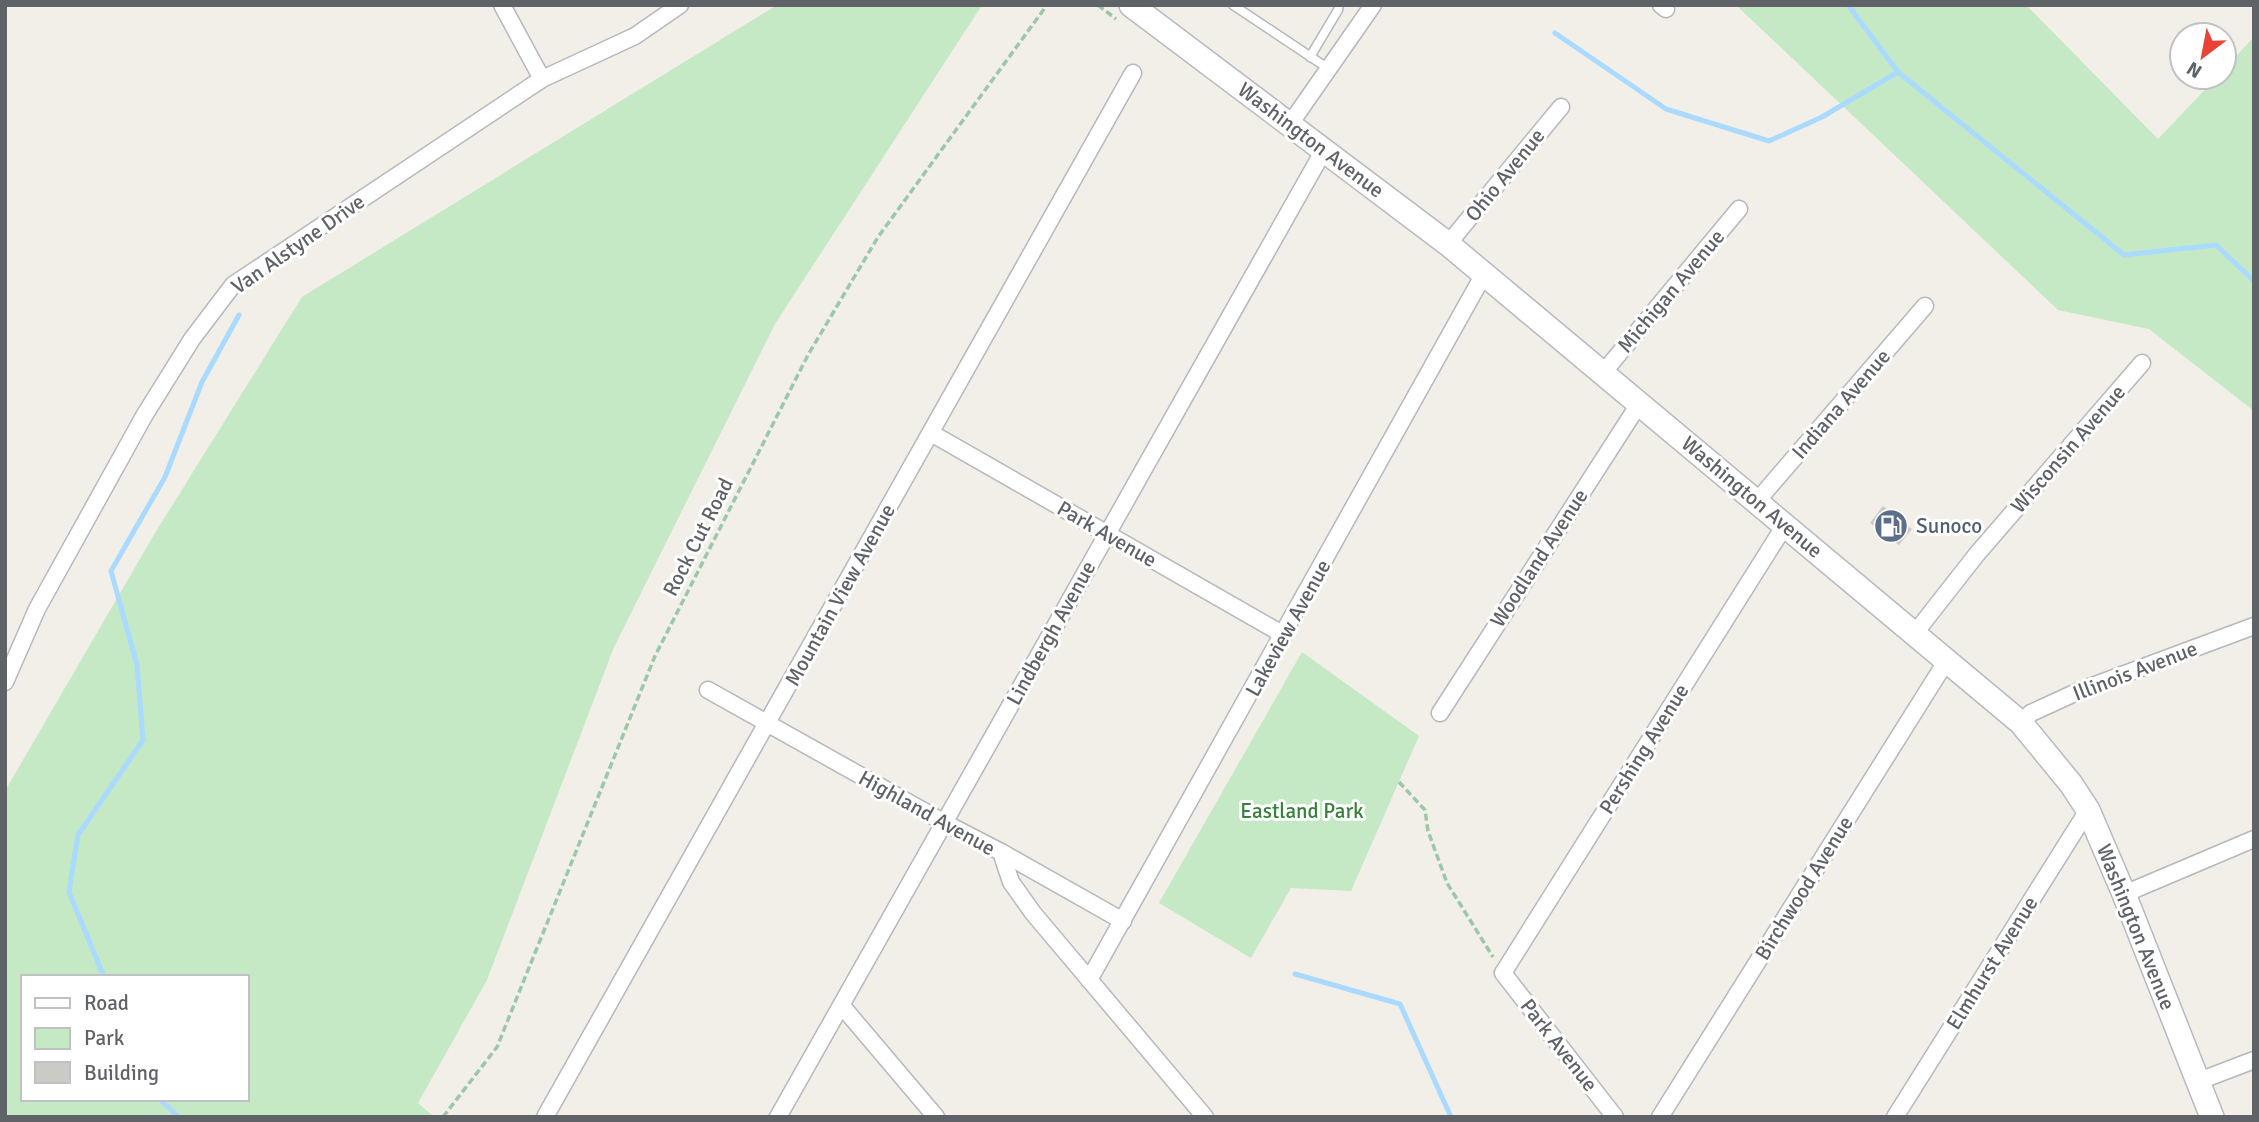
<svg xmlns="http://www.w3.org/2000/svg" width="2259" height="1122" viewBox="0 0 2259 1122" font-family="Signika,sans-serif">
  <rect width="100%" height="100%" fill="#f1efe8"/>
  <g fill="#c5e8c5" fill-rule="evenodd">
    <path d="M777,5H982L775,324L614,647L487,980L418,1103L434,1117H5V791L155,533L302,297ZM23,977H247V1099H23Z"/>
    <polygon points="1736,5 2026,5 2158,139 2217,77 2224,77 2224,69 2254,37 2254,411 2149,329 2058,310"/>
    <polygon points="1302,652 1419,736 1351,891 1291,888 1251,958 1159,903"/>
  </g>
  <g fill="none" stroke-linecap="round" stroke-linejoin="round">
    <g stroke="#aadaff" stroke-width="5">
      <polyline points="1848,5 1898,72 2124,255 2216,245 2254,281"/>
      <polyline points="1555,33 1666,109 1769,141 1822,117 1898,72"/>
      <polyline points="1295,974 1400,1004 1451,1117"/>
      <polyline points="104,977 69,892 78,835 143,740 137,665 111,571 165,477 202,382 239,315"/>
      <polyline points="159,1099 179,1117"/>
    </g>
  </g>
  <polygon fill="#cccac5" points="1883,506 1912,529 1899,545 1870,523"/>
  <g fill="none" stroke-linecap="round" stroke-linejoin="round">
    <g stroke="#b5b8bc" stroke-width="11">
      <g id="lane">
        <polyline points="1233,5 1329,69"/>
        <polyline points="1310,57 1338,10 1339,5"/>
      </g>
    </g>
    <g stroke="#b5b8bc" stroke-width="19">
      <g id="street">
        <polyline points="502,5 542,79"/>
        <polyline points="1661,5 1666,9"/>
        <polyline points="1290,124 1373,5"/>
        <polyline points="1448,244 1561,107"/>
        <polyline points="1603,373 1739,209"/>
        <polyline points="931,433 1284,635"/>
        <polyline points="1757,501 1925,306"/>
        <polyline points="1915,633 1977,554 2142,363"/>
        <polyline points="5,682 37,609 144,416 192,339 233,285 542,79 635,36 680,5"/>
        <polyline points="708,690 945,823 1001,852 1011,882 1033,913 1205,1117"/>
        <polyline points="1440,713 1639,404"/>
        <polyline points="2021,723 2031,713 2079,691 2254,626"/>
        <polyline points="1001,852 1123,921"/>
        <polyline points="2124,894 2254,839"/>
        <polyline points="1089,980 1484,274"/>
        <polyline points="842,1006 936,1117"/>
        <polyline points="2199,1081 2254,1060"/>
        <polyline points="545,1117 1133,73"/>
        <polyline points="778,1117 1324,150"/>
        <polyline points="1615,1117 1503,973 1785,525"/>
        <polyline points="1660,1117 1947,660"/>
        <polyline points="1895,1117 2088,810"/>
      </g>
    </g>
    <g stroke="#b6babf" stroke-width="26">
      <polyline id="secondary" points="1131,5 1448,244 2021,723 2071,784 2088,810 2124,894 2212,1117"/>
    </g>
    <g stroke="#9cc7a9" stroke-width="3.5" stroke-dasharray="7 3.5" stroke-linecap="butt">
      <polyline points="1098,5 1116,19"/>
      <polyline points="1399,782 1425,810 1428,831 1447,883 1493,957"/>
      <polyline points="443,1117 497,1047 655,656 808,355 878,237 1047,5"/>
    </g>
    <use href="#lane" stroke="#fff" stroke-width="8"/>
    <use href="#street" stroke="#fff" stroke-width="16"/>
    <use href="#secondary" stroke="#fff" stroke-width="23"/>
  </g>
  <defs>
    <g id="fuel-disc" transform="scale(1.75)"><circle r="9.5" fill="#5c6f8a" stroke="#fff"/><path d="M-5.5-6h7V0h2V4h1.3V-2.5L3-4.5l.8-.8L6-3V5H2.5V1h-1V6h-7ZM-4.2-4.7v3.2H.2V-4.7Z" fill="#fff"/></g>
  </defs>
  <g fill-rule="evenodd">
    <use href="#fuel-disc" x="1891" y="526"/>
  </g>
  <g text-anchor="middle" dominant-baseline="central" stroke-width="6" stroke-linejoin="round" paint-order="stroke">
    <g font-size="21" fill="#5f6368" stroke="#fff">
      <text transform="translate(1311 140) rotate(37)">Washington Avenue</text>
      <text transform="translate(1505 175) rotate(-51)">Ohio Avenue</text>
      <text transform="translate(298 244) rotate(-35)">Van Alstyne Drive</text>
      <text transform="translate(1671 291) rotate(-50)">Michigan Avenue</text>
      <text transform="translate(1841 404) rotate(-49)">Indiana Avenue</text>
      <text transform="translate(2068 449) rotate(-49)">Wisconsin Avenue</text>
      <text transform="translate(1752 497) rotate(40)">Washington Avenue</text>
      <text transform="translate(1107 534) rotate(30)">Park Avenue</text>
      <text transform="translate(698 537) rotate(-63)">Rock Cut Road</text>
      <text transform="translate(1539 558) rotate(-57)">Woodland Avenue</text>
      <text transform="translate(840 595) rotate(-61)">Mountain View Avenue</text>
      <text transform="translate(1288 628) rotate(-61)">Lakeview Avenue</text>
      <text transform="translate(1051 633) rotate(-61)">Lindbergh Avenue</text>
      <text transform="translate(2135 671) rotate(-21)">Illinois Avenue</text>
      <text transform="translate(1644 749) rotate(-58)">Pershing Avenue</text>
      <text transform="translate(927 813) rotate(29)">Highland Avenue</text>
      <text transform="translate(1804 888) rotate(-58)">Birchwood Avenue</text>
      <text transform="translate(2136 927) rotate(68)">Washington Avenue</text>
      <text transform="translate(1992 963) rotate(-58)">Elmhurst Avenue</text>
      <text transform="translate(1559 1045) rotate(52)">Park Avenue</text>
    </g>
    <g font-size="21" fill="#4e5e75" stroke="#fff" text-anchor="start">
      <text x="1916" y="526">Sunoco</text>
    </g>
    <g font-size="21" fill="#348238" stroke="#fff">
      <text x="1302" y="811">Eastland Park</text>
    </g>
  </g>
  <rect width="2259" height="1122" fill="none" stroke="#5f6368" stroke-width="14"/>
  <rect x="21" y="975" width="228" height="126" fill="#ffffff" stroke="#bfc1c3" stroke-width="2"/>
  <rect x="35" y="998" width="35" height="10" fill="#ffffff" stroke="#bfc1c3" stroke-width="2"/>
  <text x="84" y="1010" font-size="21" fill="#5f6368">Road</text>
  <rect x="35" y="1028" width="35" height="21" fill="#c5e8c5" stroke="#bfc1c3" stroke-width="2"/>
  <text x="84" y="1045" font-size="21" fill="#5f6368">Park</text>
  <rect x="35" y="1062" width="35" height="21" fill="#cccac5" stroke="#bfc1c3" stroke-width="2"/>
  <text x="84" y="1080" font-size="21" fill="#5f6368">Building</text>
  <g transform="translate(2203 56) rotate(212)"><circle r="33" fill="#ffffff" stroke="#bfc1c3" stroke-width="2"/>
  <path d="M0-5L12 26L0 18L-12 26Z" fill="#ea4335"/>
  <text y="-10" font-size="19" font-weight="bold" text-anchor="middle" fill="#5f6368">N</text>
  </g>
</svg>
